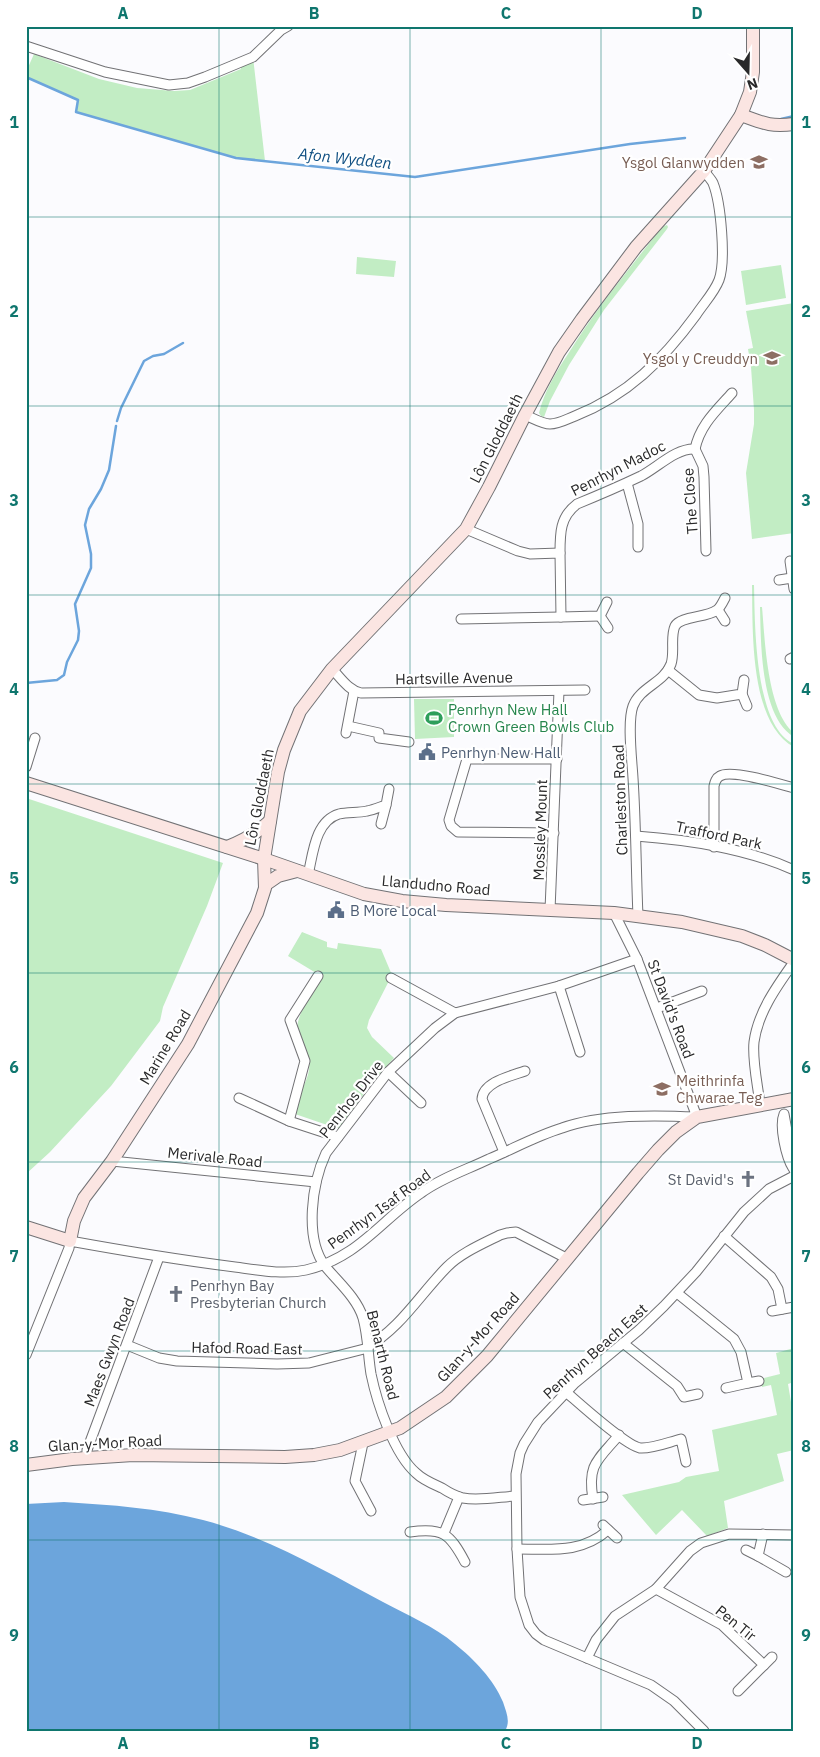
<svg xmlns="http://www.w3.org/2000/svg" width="820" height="1757" viewBox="0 0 820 1757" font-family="'IBM Plex Sans',sans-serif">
  <rect width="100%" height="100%" fill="#fbfbfe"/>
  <g fill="#c2edc4">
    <polygon points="34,54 99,79 137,88 174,91 190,90 241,69 241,62 253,57 265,161 236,158 76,112 77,100 26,77 26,72"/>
    <path d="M667,225L668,227L667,229L604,310L569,365L550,401L544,417L541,416L539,413C544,392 556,372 568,354C596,309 629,269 662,227Z"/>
    <polygon points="357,257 396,261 394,277 356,274"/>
    <polygon points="781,265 786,298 746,305 741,271"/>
    <polygon points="794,303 794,533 752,539 746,473 754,424 754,410 751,367 748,349 753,348 746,311"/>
    <path d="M752,585H754C755,622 754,727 794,744V747C749,723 753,629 752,585Z"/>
    <path d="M760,607H762C765,639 767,711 794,733V737C760,717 761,642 760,607Z"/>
    <polygon points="414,699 454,699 454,737 415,739"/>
    <polygon points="26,798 223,863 207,906 163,1007 160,1021 111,1086 50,1152 26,1174"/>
    <path d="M302,932L327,942V947L337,949L338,943L381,949L392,975L369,1020L367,1028L372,1037L394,1058L374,1080L339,1128H336L295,1114C294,1098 307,1085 309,1070C311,1055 303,1046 298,1033C293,1019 314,989 321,976L288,956Z"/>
    <polygon points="794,1348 794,1382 788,1384 794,1420 794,1450 777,1454 784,1481 724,1501 728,1528 707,1536 682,1510 656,1535 622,1495 679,1482 686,1477 719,1471 712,1430 777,1415 771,1385 762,1387 760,1379 780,1374 776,1353"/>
  </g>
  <path fill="#6ca5dc" d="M64,1502C112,1505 157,1508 203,1520C267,1537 325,1571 383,1602C407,1615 434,1626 455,1644C474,1659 494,1680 503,1702C506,1712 511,1721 505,1731H26V1504Z"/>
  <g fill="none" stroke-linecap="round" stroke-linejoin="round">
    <g stroke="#6ca5dc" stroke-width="2.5">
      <polyline points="26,77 78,100 76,112 236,158 415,177 630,144 685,138"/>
      <polyline points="781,119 794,116"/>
      <polyline points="117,421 121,408 144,361 153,356 164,354 183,343"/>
      <polyline points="26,683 57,680 64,675 67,662 78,640 79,631 75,604 91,568 91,554 85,525 89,509 101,489 109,470 116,426"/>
    </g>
    <g stroke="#727275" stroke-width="11">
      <g id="street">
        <polyline points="26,46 105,72 169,85 188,83 205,77 253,57 281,30 288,26"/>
        <path d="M525,415C533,418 542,424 550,424C559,424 567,419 575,416C628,395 663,360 696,315C703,304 714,293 719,280C726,261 721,203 713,183C711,179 707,175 704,171"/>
        <polyline points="695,449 703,466 704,477 706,551"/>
        <path d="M695,449C700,425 716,411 732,393"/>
        <polyline points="627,483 638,524 638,547"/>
        <polyline points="466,529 518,551 530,554 560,553 561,617 600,616 607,602"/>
        <path d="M560,553C560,533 560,517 577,504C599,495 620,486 641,476C658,467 676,448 695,449"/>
        <polyline points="790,561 794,589"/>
        <polyline points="779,580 792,578"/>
        <polyline points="718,610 725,621"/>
        <polyline points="600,616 608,628"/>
        <polyline points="461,619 561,617"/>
        <polyline points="790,659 794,657"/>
        <path d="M332,669C341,678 348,690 361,693L585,690"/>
        <polyline points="668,670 699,695 717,698 742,694 744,680"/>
        <polyline points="742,694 747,706"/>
        <polyline points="348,726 379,733 379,738 409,742"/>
        <polyline points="346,733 354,691"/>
        <polyline points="26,767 35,738"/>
        <polyline points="381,824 386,805"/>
        <polyline points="554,833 458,832 451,826 449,820 467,759 557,759"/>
        <path d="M636,836C689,840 745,848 794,870"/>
        <path d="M714,847V786C715,782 716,778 720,776C731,769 780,784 794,788"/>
        <path d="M308,875C313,854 315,821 339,814C348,812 358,813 367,811C373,810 380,807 386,805L389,789"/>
        <polyline points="550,910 559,691"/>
        <path d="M638,916C636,870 636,824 633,778C632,760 627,722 633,706C640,687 664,683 671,664C675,652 670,637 675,626C681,616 706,618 717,610C720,608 723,602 725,598"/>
        <polyline points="391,978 455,1013"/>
        <polyline points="559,986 580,1052"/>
        <polyline points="657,1008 702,991"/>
        <polyline points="388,1072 421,1103"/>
        <polyline points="239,1098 289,1121 338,1137"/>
        <path d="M760,1105C758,1086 752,1061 754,1042C758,1012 777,986 794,962"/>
        <polyline points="289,1121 305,1061 290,1020 318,976"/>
        <path d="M504,1152L482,1099C483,1082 511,1076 525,1071"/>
        <polyline points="112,1161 316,1182"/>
        <path d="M793,1168C786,1157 779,1126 784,1114L794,1170"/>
        <polyline points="724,1236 771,1277 778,1289 782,1309"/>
        <polyline points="677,1293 734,1339 741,1352 748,1383 726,1388"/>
        <polyline points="772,1311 794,1307"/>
        <polyline points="623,1343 677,1386 684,1397 698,1394"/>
        <polyline points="127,1345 159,1358 177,1361 277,1364 309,1363 368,1348"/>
        <path d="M367,1347C400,1329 421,1293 447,1267C461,1253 482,1244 500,1235L507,1233L516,1232L568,1259"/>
        <path d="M26,1355L69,1248L70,1241C125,1251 180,1260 235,1267C258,1270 283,1275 306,1270C358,1258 381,1220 421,1193C441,1178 466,1170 489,1159C513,1149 536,1136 562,1128C601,1114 655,1115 697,1117L637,959L614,913"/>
        <polyline points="748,1383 759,1381"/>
        <path d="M566,1392C580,1404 625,1445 640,1448C652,1449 669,1442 681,1439L686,1462"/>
        <polyline points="363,1443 355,1481 371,1511"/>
        <polyline points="87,1458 87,1450 159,1257"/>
        <path d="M515,1496C499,1497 479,1501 463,1498C455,1496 448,1492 442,1488C433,1484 423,1480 416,1473C394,1454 377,1403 371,1374C368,1356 368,1336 363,1318C357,1298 338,1282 325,1266C304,1238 312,1183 326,1153L388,1072L435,1028L455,1013L559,986L637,959"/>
        <path d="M593,1499C587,1464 598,1460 619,1435"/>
        <polyline points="583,1500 603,1497"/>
        <polyline points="603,1525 617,1538"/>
        <path d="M410,1532C443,1527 450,1534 465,1562"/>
        <polyline points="444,1533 459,1497"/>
        <polyline points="763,1534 758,1556 786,1572"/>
        <path d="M517,1549C551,1549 581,1554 608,1530"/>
        <polyline points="746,1550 758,1556"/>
        <polyline points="656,1589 722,1625 764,1665 738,1691"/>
        <polyline points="587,1658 596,1640 615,1616 656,1589 690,1551 701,1543 729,1534 794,1535"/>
        <polyline points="764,1665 772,1657"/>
        <polyline points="704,1731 674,1701 651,1685 544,1640 536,1634 529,1625 520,1597 517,1549 516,1474 520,1453 524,1444 538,1422 575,1383 639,1330 664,1306 696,1272 744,1212 769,1189 794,1176"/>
      </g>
    </g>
    <g stroke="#727275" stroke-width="14">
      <g id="secondary">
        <path d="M741,115C763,123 770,127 794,124"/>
        <polyline points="26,783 264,859 364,894 402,901 446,905 614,913 682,922 742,936 765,945 794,960"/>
        <path d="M227,847C243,841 257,833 270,821"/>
        <polyline points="265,885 278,876 297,871"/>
        <polyline points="26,1227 70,1241 74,1221 84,1198 112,1161 188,1044 257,913 265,888 264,859 278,772 284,750 300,711 332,669 466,529 489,487 525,415 559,352 582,319 636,247 704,171 741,115 750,92 753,72 753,26"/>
        <polyline points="26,1465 72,1459 133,1455 285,1457 314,1455 340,1450 400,1428 446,1397 487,1356 638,1173 658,1150 676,1132 697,1117 794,1099"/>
      </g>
    </g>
    <use href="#street" stroke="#fff" stroke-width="9"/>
    <use href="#secondary" stroke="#fbe5e2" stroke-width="12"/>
  </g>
  <path fill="none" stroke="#0f766e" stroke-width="1" stroke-opacity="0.55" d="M219,26V1731M410,26V1731M601,26V1731M26,217H794M26,406H794M26,595H794M26,784H794M26,973H794M26,1162H794M26,1351H794M26,1540H794"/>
  <defs>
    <g id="school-bare" transform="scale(1.35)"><path d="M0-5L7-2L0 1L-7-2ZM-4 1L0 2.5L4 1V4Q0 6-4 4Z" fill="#8d6e63" stroke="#fff" stroke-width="2.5" paint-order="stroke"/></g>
    <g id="stadium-bare" transform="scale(1.35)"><path d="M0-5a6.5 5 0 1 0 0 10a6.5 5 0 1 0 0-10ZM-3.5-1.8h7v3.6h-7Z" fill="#2e9e5b" stroke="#fff" stroke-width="2.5" paint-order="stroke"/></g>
    <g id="civic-bare" transform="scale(1.35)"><path d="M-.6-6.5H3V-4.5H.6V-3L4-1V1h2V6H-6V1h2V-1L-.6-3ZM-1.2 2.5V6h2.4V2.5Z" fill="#5c6f8a" stroke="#fff" stroke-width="2.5" paint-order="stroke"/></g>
    <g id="church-bare" transform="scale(1.35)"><path d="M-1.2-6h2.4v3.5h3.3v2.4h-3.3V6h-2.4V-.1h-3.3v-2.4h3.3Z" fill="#6b7280" stroke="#fff" stroke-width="2.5" paint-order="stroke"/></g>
  </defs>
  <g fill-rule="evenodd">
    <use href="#school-bare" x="759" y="162"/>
    <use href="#school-bare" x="772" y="358"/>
    <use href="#stadium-bare" x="434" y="718"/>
    <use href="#civic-bare" x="427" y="752"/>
    <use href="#civic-bare" x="336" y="910"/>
    <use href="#school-bare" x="662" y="1089"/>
    <use href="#church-bare" x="748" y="1179"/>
    <use href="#church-bare" x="176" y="1294"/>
  </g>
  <g text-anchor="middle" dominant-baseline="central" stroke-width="4.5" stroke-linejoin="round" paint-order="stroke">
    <g font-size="15" fill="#785e54" stroke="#fff" text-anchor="end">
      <text x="745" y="162">Ysgol Glanwydden</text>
      <text x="758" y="358">Ysgol y Creuddyn</text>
      <text x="676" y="1080" text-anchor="start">Meithrinfa<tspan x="676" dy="17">Chwarae Teg</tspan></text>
    </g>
    <g font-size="15" fill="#29292a" stroke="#fff">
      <text transform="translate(496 438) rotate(-63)">Lôn Gloddaeth</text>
      <text transform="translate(618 468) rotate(-27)">Penrhyn Madoc</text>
      <text transform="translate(690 501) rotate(-94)">The Close</text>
      <text transform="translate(454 678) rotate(-1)">Hartsville Avenue</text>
      <text transform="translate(259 797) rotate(-79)">Lôn Gloddaeth</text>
      <text transform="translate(620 800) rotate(-92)">Charleston Road</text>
      <text transform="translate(540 830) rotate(-88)">Mossley Mount</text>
      <text transform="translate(719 835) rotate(12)">Trafford Park</text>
      <text transform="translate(436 885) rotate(5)">Llandudno Road</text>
      <text transform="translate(671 1009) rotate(69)">St David's Road</text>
      <text transform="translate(165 1047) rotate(-59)">Marine Road</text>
      <text transform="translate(351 1099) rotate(-52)">Penrhos Drive</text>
      <text transform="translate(215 1157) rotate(6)">Merivale Road</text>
      <text transform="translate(379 1209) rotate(-36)">Penrhyn Isaf Road</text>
      <text transform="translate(478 1337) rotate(-48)">Glan-y-Mor Road</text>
      <text transform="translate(247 1348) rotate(1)">Hafod Road East</text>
      <text transform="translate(595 1351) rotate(-42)">Penrhyn Beach East</text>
      <text transform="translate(109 1352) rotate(-69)">Maes Gwyn Road</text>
      <text transform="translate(383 1355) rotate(76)">Benarth Road</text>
      <text transform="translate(105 1443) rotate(-3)">Glan-y-Mor Road</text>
      <text transform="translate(736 1623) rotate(39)">Pen Tir</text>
    </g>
    <g font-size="15" fill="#27864d" stroke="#fff" text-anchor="start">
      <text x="448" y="709">Penrhyn New Hall<tspan x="448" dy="17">Crown Green Bowls Club</tspan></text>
    </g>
    <g font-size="15" fill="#4e5e75" stroke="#fff" text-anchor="start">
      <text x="441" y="752">Penrhyn New Hall</text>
      <text x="350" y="910">B More Local</text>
    </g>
    <g font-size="15" fill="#5b616d" stroke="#fff" text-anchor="end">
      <text x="734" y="1179">St David's</text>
      <text x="190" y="1285" text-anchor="start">Penrhyn Bay<tspan x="190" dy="17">Presbyterian Church</tspan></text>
    </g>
    <g font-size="16" font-style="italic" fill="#125184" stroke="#fff">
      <text transform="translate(345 158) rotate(6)">Afon Wydden</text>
    </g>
  </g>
  <rect width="820" height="1757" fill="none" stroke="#ffffff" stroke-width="55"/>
  <g transform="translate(748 72) rotate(160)" stroke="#ffffff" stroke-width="4" paint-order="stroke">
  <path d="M0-4L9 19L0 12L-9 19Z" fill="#29292a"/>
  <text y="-8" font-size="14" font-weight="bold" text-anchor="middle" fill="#29292a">N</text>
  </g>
  <rect x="28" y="28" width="764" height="1702" fill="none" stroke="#0f766e" stroke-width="2"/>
  <g font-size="16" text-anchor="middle" font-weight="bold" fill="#0f766e">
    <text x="123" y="19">A</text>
    <text x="314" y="19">B</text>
    <text x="506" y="19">C</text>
    <text x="697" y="19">D</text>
    <text x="14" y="128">1</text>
    <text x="806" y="128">1</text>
    <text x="14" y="317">2</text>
    <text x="806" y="317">2</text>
    <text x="14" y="506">3</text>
    <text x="806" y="506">3</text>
    <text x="14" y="695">4</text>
    <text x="806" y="695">4</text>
    <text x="14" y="884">5</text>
    <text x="806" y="884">5</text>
    <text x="14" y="1073">6</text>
    <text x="806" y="1073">6</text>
    <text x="14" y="1262">7</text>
    <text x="806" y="1262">7</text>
    <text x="14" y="1452">8</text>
    <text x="806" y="1452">8</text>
    <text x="14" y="1641">9</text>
    <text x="806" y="1641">9</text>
    <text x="123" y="1749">A</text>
    <text x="314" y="1749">B</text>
    <text x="506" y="1749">C</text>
    <text x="697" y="1749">D</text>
  </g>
</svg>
